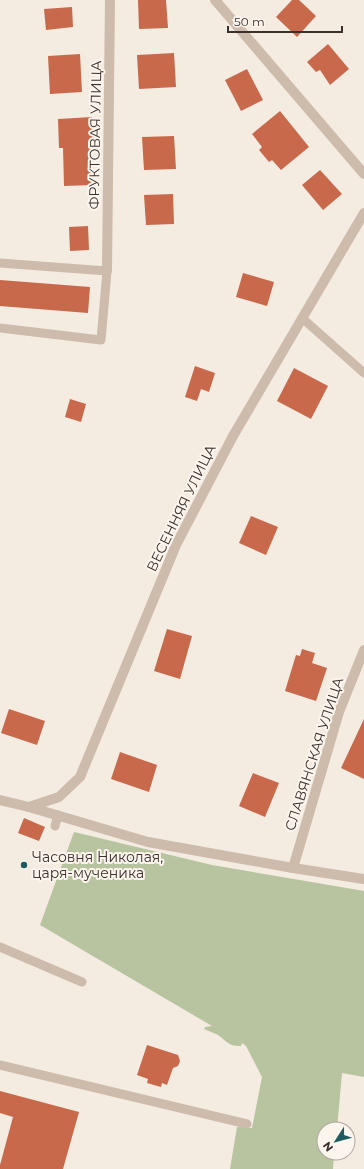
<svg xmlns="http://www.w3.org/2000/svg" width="364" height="1169" viewBox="0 0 364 1169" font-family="Montserrat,sans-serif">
  <rect width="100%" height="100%" fill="#f4ebe1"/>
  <path fill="#b8c4a0" d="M74,832L212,865L364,891V1077L342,1073L337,1129H324V1153H334L333,1169H230L237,1127L252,1128L262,1077L246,1046L242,1043L241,1046C226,1046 227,1040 216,1034C212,1032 208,1031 204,1029L205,1027L212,1026L40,925Z"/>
  <g fill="#c8694b">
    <polygon points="138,0 166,0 168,28 139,29"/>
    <polygon points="292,0 299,0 316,16 297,37 276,17"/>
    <polygon points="72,7 73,27 46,30 44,9"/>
    <polygon points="328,44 349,69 330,85 320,70 316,72 307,62"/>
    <polygon points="174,53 176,87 139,89 137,55"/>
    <polygon points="80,54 82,92 50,94 48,56"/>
    <polygon points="247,69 263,100 241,111 225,80"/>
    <polygon points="280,111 309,147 281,170 272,160 269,162 259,150 262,147 252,134"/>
    <polygon points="92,117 94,147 91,147 93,185 64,186 63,148 59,148 58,119"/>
    <polygon points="174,136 176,169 144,170 142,137"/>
    <polygon points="320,170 342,194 323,210 302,185"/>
    <polygon points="173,194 174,224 146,225 144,195"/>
    <polygon points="88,226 89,250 70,251 69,227"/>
    <polygon points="243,273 274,282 267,306 236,297"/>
    <polygon points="0,280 90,287 88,313 0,306"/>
    <polygon points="195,366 215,373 209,392 201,389 197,401 185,397"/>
    <polygon points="294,368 328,386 311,419 277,401"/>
    <polygon points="70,399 86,404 81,422 65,417"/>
    <polygon points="251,516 278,527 266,555 239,543"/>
    <polygon points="167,629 192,636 180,679 154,671"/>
    <polygon points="302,649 315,653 312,663 327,668 316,701 285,691 296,655 300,656"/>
    <polygon points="9,709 45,721 37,745 1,733"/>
    <polygon points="364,719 364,779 341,768"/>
    <polygon points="120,752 157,765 149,792 111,779"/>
    <polygon points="253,773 279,783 265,817 239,806"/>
    <polygon points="24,818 45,827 39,841 18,833"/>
    <polygon points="147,1045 178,1055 180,1061 178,1066 173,1068 167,1085 162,1083 161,1087 147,1083 148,1079 137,1075"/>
    <polygon points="0,1091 79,1112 63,1169 0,1169 0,1165 13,1117 0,1113"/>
  </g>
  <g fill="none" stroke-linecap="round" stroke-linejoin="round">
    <g stroke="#cdbbac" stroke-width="9">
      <polyline points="0,263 107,271 101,340 0,328"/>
      <polyline points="302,318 364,373"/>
      <polyline points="55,826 58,815"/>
      <polyline points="0,947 82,982"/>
      <polyline points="0,1065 247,1124"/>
    </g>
    <g stroke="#cdbbac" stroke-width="10">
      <polyline points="215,0 364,174"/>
      <polyline points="107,271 110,0"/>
      <polyline points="0,800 29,807 148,842 293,868 364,879"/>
      <polyline points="29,807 59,797 80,777 176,545 233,436 364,213"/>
      <polyline points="293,868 339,712 364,650"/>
    </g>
  </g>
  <circle fill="#1f5a5e" stroke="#fbf5ee" stroke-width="1.5" cx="24" cy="865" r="4"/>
  <g text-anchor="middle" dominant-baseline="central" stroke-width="4" stroke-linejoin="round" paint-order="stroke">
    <g font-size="14" fill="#3b302b" stroke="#fbf5ee">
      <text transform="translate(95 135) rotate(-89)">ФРУКТОВАЯ УЛИЦА</text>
      <text transform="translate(181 508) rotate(-64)">ВЕСЕННЯЯ УЛИЦА</text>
      <text transform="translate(314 754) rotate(-72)">СЛАВЯНСКАЯ УЛИЦА</text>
    </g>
    <g font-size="14" fill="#3b302b" stroke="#fbf5ee" text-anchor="start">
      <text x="32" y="857">Часовня Николая,<tspan x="32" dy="16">царя-мученика</tspan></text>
    </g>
  </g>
  <g transform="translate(336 1141) rotate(234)"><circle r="19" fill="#fbf5ee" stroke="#aea6a0"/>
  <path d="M0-3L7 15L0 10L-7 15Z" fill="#1f5a5e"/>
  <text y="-6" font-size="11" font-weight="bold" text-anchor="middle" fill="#3b302b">N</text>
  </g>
  <path d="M228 26v6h114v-6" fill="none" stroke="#3b302b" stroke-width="2"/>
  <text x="234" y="26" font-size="12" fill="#3b302b" stroke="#fbf5ee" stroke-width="3" paint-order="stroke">50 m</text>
</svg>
